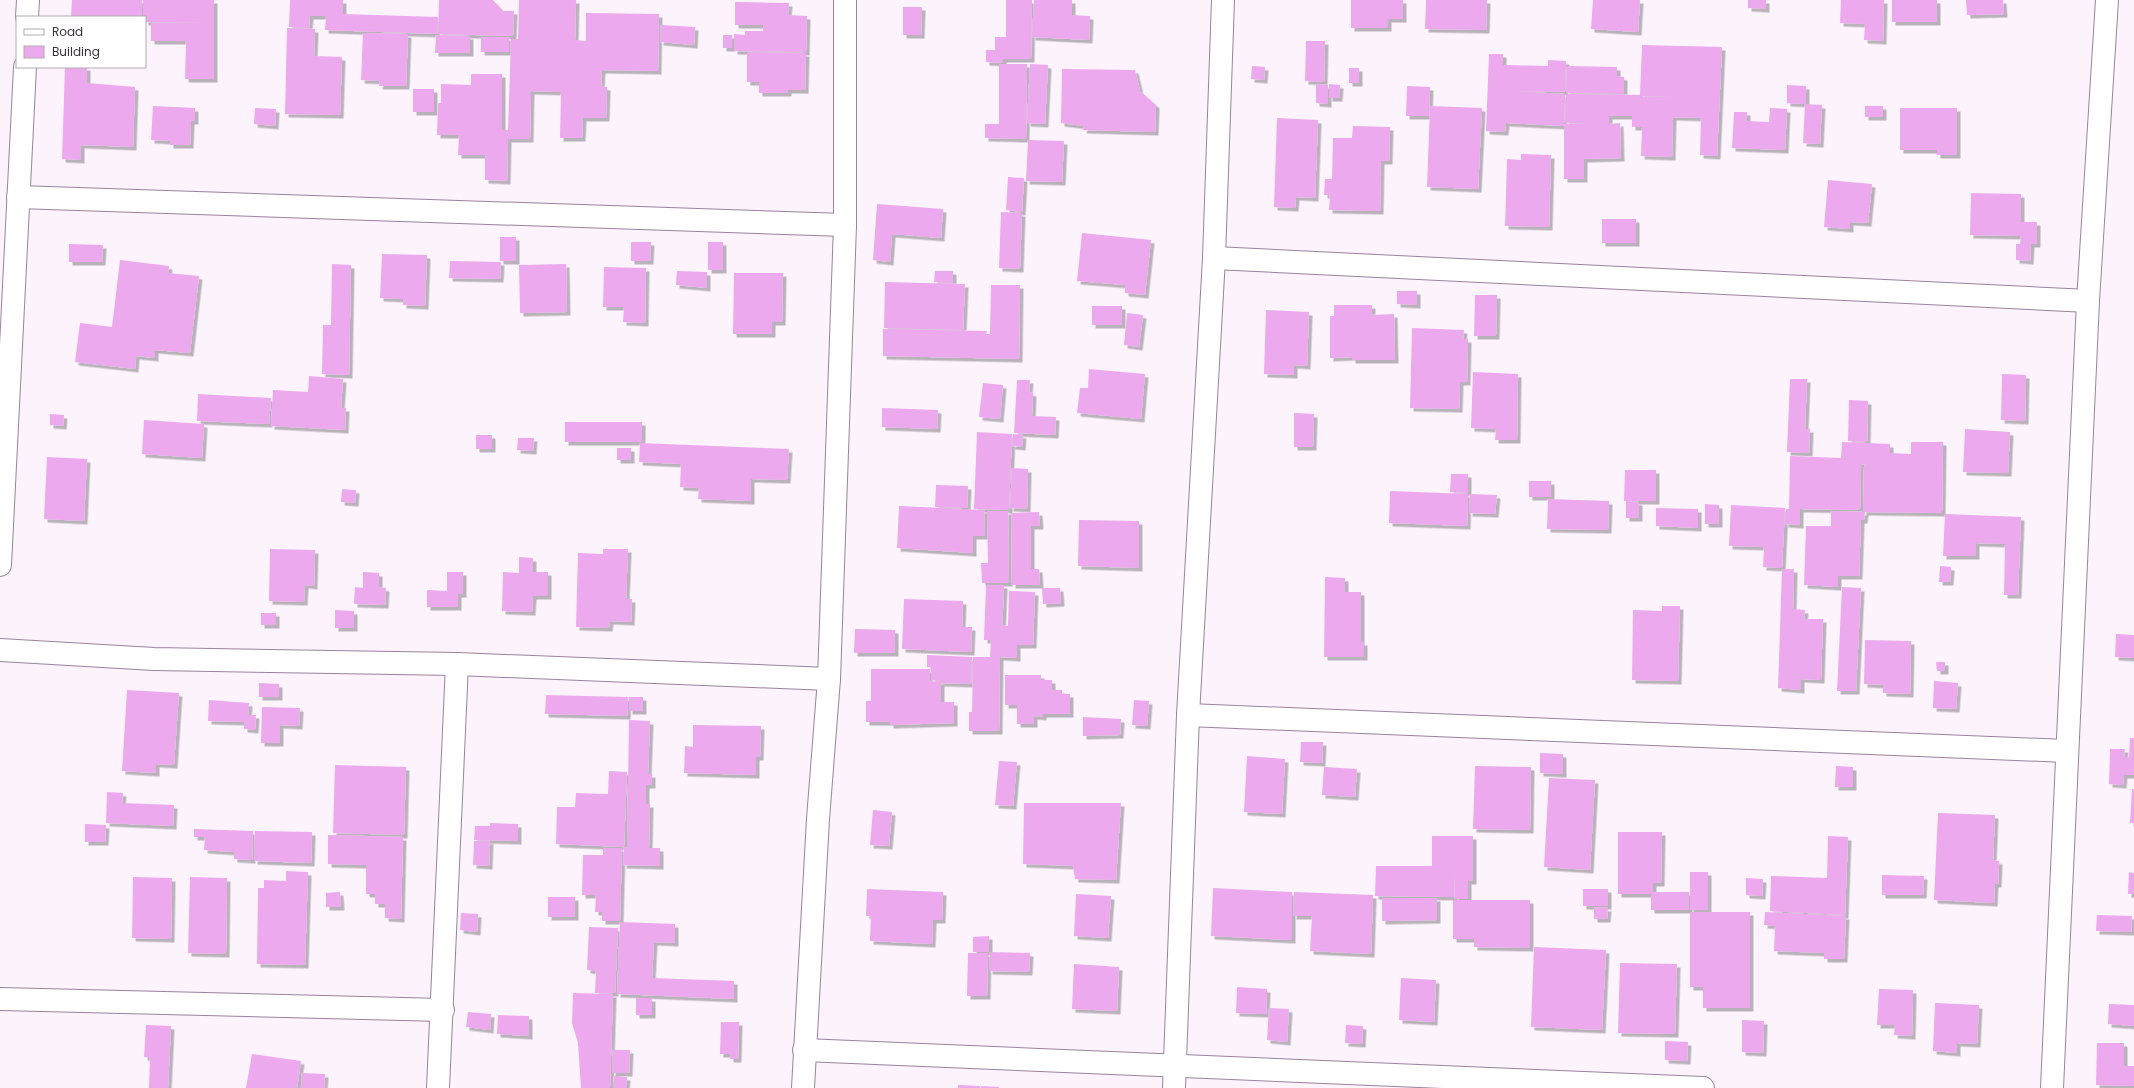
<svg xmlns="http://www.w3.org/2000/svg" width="2134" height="1088" viewBox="0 0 2134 1088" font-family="Poppins,sans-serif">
  <defs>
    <filter id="shadow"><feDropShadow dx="3.5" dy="3.5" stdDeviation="0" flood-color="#0004"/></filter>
  </defs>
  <rect width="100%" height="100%" fill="#fdf3fd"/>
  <g fill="#eca9ee" fill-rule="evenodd" filter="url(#shadow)">
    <polygon points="72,0 142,0 142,17 71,17"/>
    <polygon points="143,0 214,0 214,79 185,79 186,41 151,41 151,23 211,23 145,22 145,17 143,17"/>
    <polygon points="290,0 343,0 343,14 438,17 437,34 325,30 326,16 310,16 309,28 289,27"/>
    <polygon points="439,0 493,0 503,11 514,11 513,36 438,34"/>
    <polygon points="519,0 576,0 575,40 586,41 586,13 659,14 658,71 602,70 601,86 607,87 606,118 583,118 582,138 560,138 561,92 531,91 530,139 508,139 507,181 485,180 485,155 458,155 459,135 437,135 438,103 441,103 441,84 471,85 471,74 502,74 502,130 508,130 511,39 518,39"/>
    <polygon points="1006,0 1032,0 1031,59 1003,59 1003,63 986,62 986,50 995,50 995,37 1006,37"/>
    <polygon points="1034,0 1072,0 1072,15 1090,16 1089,40 1032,37"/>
    <polygon points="1351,0 1403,0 1403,19 1388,19 1388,28 1351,28"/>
    <polygon points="1426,0 1487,0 1486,30 1425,29"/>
    <polygon points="1593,0 1640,0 1638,32 1591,29"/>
    <polygon points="1748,0 1766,0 1766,9 1748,8"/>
    <polygon points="1841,0 1884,0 1883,41 1864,40 1865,24 1840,23"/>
    <rect x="1892" y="0" width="45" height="22"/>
    <polygon points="1966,0 2003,0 2004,14 1967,15"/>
    <polygon points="735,2 789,3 788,15 807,16 806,52 734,51 734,34 745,35 745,31 763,31 763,25 735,25"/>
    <polygon points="903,7 922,7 921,35 903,35"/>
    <polygon points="661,25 695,27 694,45 660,42"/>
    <polygon points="287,28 315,29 314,56 342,57 340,115 285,114"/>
    <polygon points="363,33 408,34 406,86 379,86 380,81 361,80"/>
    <polygon points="436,35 470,36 470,53 435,53"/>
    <rect x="723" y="35" width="9" height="13"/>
    <rect x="481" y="37" width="28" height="15"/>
    <polygon points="1306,41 1325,41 1324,82 1305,81"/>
    <path d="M1642,45L1722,47L1717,156L1700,155L1701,118L1673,117L1672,157L1641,156L1642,127H1632V116H1609V124L1620,123L1621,158L1584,159V179H1564V126L1506,123L1505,132L1486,131L1489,54H1503V65L1548,66V60L1566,61L1565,92L1512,91L1565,94L1564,124H1591L1565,123L1566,94L1640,95ZM1643,96L1672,97H1643Z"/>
    <polygon points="747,52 806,53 805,90 788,90 788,93 759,93 759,82 747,82"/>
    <polygon points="999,64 1027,64 1026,139 985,138 985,124 999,124"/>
    <polygon points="1030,64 1048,65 1045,124 1027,123"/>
    <polygon points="1252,66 1265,67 1264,80 1251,79"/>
    <polygon points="1567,66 1617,67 1617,76 1624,77 1624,94 1566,93"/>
    <polygon points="65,67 87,67 87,83 135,87 133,147 81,145 81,160 62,159"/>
    <rect x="1349" y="68" width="10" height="15"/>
    <polygon points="1062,69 1135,70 1140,91 1156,105 1155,132 1083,130 1084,126 1061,123"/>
    <polygon points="1316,84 1328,85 1328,104 1316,103"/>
    <polygon points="1329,84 1340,85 1339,98 1329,98"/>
    <polygon points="1787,85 1806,86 1806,104 1787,103"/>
    <polygon points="1407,86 1430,87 1429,116 1406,116"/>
    <rect x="413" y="89" width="21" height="23"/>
    <polygon points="1805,104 1822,105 1820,144 1803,143"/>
    <polygon points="153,106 195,108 195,121 191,121 190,145 170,145 170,141 151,140"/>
    <polygon points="1430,106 1482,108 1478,189 1427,187"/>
    <rect x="1865" y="106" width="18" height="11"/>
    <polygon points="255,108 276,109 275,126 254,124"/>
    <polygon points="1770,108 1787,109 1785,150 1732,148 1734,112 1747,112 1747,121 1769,122"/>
    <polygon points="1900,108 1957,108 1957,155 1937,155 1937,150 1900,150"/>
    <polygon points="1277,118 1318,120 1315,198 1296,197 1295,208 1274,207"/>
    <polygon points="1353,126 1390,127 1389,161 1381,161 1380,211 1329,210 1330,195 1324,195 1325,179 1332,179 1333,138 1352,138"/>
    <polygon points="1028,140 1064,141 1062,182 1026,181"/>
    <polygon points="1521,154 1551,155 1549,227 1505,226 1507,159 1521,160"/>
    <polygon points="1008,177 1024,178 1022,212 1006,210"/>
    <polygon points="1828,180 1872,184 1868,223 1850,222 1850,229 1824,227"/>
    <polygon points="1971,193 2021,194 2021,222 2037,222 2037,244 2031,244 2030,261 2016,260 2016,244 2020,244 2021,236 1970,235"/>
    <polygon points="877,204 943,209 941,238 892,234 890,262 873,260"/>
    <polygon points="1001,212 1022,213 1020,269 999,268"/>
    <rect x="1602" y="219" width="34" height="24"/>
    <polygon points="1082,233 1151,240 1145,295 1125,293 1125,285 1077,281"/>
    <rect x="500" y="237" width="16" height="24"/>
    <polygon points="631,242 651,242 650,261 631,261"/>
    <rect x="708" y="242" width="15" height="28"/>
    <polygon points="69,244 103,245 102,262 69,262"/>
    <polygon points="382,254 427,255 425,306 403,305 403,299 380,298"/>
    <polygon points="120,260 169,266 168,273 199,276 190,353 155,350 155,358 136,356 135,369 75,362 80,323 112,327"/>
    <polygon points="450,261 501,262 500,279 449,278"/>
    <polygon points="332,264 351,265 349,375 322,374 323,325 331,325"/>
    <polygon points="566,264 567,312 520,313 519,265"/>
    <polygon points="604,267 646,268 645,323 623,322 624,307 603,307"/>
    <polygon points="677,271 707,272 707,288 676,285"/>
    <polygon points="935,271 953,271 953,283 934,282"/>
    <polygon points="734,273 783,273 782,322 772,322 772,334 733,334"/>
    <polygon points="885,282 965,284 963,330 884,328"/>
    <polygon points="991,285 1020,285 1019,359 883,356 883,329 987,331 986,334 990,334"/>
    <polygon points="1397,291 1417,291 1417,305 1397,304"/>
    <polygon points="1475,295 1497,295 1496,336 1474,336"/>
    <polygon points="1334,305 1372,305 1372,315 1394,314 1395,360 1352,360 1352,357 1330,358 1330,316 1334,316"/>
    <rect x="1092" y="306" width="30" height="19"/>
    <polygon points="1266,310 1309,312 1307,366 1294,365 1294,375 1264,374"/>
    <polygon points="1127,313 1143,315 1139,347 1124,345"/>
    <polygon points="1412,328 1464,330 1463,339 1468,339 1467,382 1460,382 1459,409 1410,408"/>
    <polygon points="1089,369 1145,374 1141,419 1077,413 1080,388 1088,388"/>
    <polygon points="1473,372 1518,374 1517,440 1495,440 1496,429 1471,428"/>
    <polygon points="2002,374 2026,375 2025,421 2001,420"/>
    <polygon points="309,376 343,379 341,408 346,408 345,430 271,426 273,390 308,392"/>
    <polygon points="1790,379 1807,379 1805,429 1810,429 1809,453 1787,452"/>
    <polygon points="1017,380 1030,380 1029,392 1033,393 1032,416 1056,417 1055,435 1014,433"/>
    <polygon points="983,383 1003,385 1000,419 979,417"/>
    <polygon points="198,394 271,398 269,424 197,421"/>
    <polygon points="1849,400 1868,401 1867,442 1848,441"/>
    <polygon points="882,408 938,410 937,429 882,427"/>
    <polygon points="1294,413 1314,414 1313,447 1294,447"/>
    <polygon points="50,414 64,415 63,426 50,425"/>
    <polygon points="144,420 204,424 202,458 142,454"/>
    <rect x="565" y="422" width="77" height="20"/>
    <polygon points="1965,429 2010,432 2008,473 1963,472"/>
    <polygon points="977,432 1012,434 1009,510 974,509"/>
    <polygon points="1013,434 1023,435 1022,447 1012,446"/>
    <rect x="476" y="435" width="16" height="14"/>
    <polygon points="518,438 534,438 533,451 517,450"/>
    <polygon points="1842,442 1890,444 1890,453 1911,454 1911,442 1943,442 1942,513 1865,512 1864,520 1861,520 1859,576 1838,576 1838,587 1804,585 1806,526 1831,526 1831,511 1863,512 1864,466 1867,465 1861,464 1860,510 1800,509 1800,525 1785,524 1786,509 1789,509 1790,456 1841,458"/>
    <polygon points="640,443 789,449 787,480 751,479 751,501 698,499 699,488 680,487 681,464 639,462"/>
    <rect x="617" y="448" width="14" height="12"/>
    <polygon points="47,457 87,459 84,521 44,519"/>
    <polygon points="1012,468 1028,469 1027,509 1010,508"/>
    <polygon points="1625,470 1656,470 1656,501 1624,501"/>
    <polygon points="1451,474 1468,474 1468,493 1450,492"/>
    <rect x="1529" y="481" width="22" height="16"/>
    <polygon points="936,485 968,486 967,508 935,507"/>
    <polygon points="342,489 356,490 355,503 341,502"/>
    <polygon points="1390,491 1468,494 1467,526 1389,523"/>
    <polygon points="1470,494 1497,495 1495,514 1469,513"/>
    <polygon points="1548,499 1609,501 1608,530 1547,529"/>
    <polygon points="1626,501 1639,502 1639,518 1626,518"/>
    <polygon points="1705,504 1719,505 1719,524 1705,524"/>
    <polygon points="1731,505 1785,508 1782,568 1763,567 1764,547 1729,546"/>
    <polygon points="899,506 984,510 985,536 973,536 973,553 897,548"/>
    <polygon points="1656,508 1698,509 1698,528 1656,526"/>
    <polygon points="987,511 1008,511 1009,583 982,583 981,563 988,563"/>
    <polygon points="1039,512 1040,526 1031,526 1031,569 1039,569 1040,585 1012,585 1011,513"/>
    <polygon points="1945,514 2021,517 2018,595 2004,595 2005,544 1976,543 1976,556 1943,556"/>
    <polygon points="1079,520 1139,521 1139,568 1078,566"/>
    <polygon points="270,549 315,550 314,586 305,585 304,602 269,601"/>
    <polygon points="603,549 628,549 626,599 632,599 631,622 610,621 609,628 576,627 578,553 603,554"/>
    <polygon points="519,557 533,558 533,572 548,572 548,596 533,596 532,612 502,611 503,572 519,573"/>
    <polygon points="1940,566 1951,567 1950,582 1939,582"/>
    <polygon points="1782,569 1794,569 1793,609 1805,610 1804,619 1823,619 1821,680 1801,679 1801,690 1778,688"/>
    <polygon points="363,572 379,573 379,587 386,588 385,605 354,604 355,587 363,588"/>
    <polygon points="447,572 463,572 463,594 458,594 458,607 427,607 427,590 447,591"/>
    <polygon points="1325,577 1345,578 1345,592 1361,592 1361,642 1364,642 1364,657 1324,657"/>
    <polygon points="986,585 1004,585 1002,635 1003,625 1008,626 1009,591 1035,592 1033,645 1017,645 1017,658 1000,657 999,731 969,731 969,712 972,712 973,657 990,657 991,640 984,640"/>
    <polygon points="1842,587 1861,588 1856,691 1837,691"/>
    <polygon points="1042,588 1060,588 1061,603 1043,604"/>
    <polygon points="904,599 963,601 962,627 972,627 971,652 902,649"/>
    <polygon points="1662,606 1680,606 1678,681 1632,680 1633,610 1662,611"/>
    <polygon points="335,610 354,611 354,628 335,628"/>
    <rect x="261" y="613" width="15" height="12"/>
    <polygon points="855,629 895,630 895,653 854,653"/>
    <polygon points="2116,634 2134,635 2134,658 2115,657"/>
    <polygon points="1865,640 1911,641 1910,694 1883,693 1883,685 1864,684"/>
    <polygon points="927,655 972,657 971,684 941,683 941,702 954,702 954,723 890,725 890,722 866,722 866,701 871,701 871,669 930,669 930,682 942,681 931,680 931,667 927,667"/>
    <polygon points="1936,662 1945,662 1945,671 1937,671"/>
    <polygon points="1005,675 1041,675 1041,680 1052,680 1052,690 1062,690 1062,694 1070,694 1070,714 1043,714 1043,717 1034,716 1034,724 1017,724 1017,705 1005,705"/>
    <polygon points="1934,681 1958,683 1956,709 1933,708"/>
    <polygon points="259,683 279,684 279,697 259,697"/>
    <polygon points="127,690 179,693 174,765 156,764 156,773 122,771"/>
    <polygon points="546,695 628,697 627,716 545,714"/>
    <rect x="629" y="697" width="14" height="14"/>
    <polygon points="209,700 249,703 248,715 256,715 255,730 244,729 244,722 208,721"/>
    <polygon points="1134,700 1149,701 1147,726 1132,725"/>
    <polygon points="262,707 300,708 299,726 280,725 280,743 261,743"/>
    <polygon points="1083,717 1121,719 1120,735 1083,736"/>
    <polygon points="629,720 650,721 648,774 652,774 652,785 646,785 646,804 650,804 649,848 660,848 660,866 623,865 624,847 627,847"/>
    <polygon points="693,725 761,726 760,757 756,757 756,775 684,773 685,746 693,747"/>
    <polygon points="2130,738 2134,738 2134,775 2124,775 2123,785 2109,784 2110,749 2125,749 2124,757 2129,757"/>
    <polygon points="1301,742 1323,742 1322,763 1300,762"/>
    <polygon points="1540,753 1563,754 1563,774 1540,773"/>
    <polygon points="1247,756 1285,759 1282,814 1244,812"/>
    <polygon points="999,761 1017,762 1013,806 995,805"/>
    <polygon points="335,765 406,767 404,835 333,833"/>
    <polygon points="1475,766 1531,767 1530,830 1473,829"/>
    <polygon points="1836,766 1853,767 1853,787 1835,787"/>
    <polygon points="1324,767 1357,769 1355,797 1322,795"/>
    <polygon points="609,771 627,772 624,847 556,844 557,807 575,807 576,793 608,794"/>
    <polygon points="1549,778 1595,780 1590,870 1544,867"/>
    <polygon points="2132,789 2134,789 2134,823 2130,823"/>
    <polygon points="107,792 123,793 122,803 174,805 173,826 106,823"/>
    <polygon points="1024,803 1121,803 1116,880 1075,879 1073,866 1023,864"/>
    <polygon points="873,810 892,812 889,846 870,845"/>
    <polygon points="1938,813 1995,815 1993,860 1999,861 1998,884 1995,884 1994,903 1934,900"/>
    <polygon points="490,823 518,824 518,841 474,840 475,826 490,826"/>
    <polygon points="85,824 106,825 105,842 85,842"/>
    <polygon points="194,829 253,831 252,860 234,859 234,852 204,850 205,837 194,837"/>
    <polygon points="255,831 312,832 311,863 254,861"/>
    <polygon points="1618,832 1662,832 1661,883 1653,883 1653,892 1689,892 1689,910 1651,910 1651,894 1618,894"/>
    <polygon points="328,835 403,837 401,919 385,918 385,904 375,904 375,894 366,894 366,865 328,864"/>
    <polygon points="1432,836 1473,836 1473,881 1468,881 1468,899 1455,899 1454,869 1454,897 1375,896 1376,866 1432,866"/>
    <polygon points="1828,836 1848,837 1845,915 1770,911 1771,876 1827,878"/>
    <polygon points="474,841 490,841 489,866 473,865"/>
    <polygon points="603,848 622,848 620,921 602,921 602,912 595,912 596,895 582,895 583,855 603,855"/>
    <polygon points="286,871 308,872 305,965 257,964 258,888 264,888 264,880 286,881"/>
    <rect x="1690" y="872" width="18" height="38"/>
    <polygon points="2129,872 2134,873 2134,894 2128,894"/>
    <polygon points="1882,875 1924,876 1923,895 1882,895"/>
    <polygon points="133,877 172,878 171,939 132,938"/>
    <polygon points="190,877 227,878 226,954 188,953"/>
    <polygon points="1746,878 1763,879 1762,896 1746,895"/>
    <polygon points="1213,888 1292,892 1292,940 1211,936"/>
    <polygon points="867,889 943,892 942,920 933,920 932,944 870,941 871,916 866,916"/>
    <rect x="1583" y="889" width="25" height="17"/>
    <polygon points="340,892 341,907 326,907 326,893"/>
    <polygon points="1294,892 1373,895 1371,954 1310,951 1312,916 1293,916"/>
    <polygon points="1076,894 1111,896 1108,938 1074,936"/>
    <rect x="548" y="897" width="27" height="20"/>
    <polygon points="1382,898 1437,898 1437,920 1382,921"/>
    <polygon points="1453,900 1530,900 1530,948 1474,947 1474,939 1453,939"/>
    <polygon points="1594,907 1608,908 1607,919 1594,919"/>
    <polygon points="1690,912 1750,912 1750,1008 1703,1008 1703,987 1690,987"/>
    <polygon points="1765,912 1846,916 1844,959 1824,959 1824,953 1774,951 1775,926 1764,925"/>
    <polygon points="461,913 478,914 477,932 460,930"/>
    <polygon points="2097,915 2132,916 2131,932 2096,931"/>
    <polygon points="620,922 675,924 675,943 654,942 652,978 734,981 734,999 617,994"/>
    <polygon points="589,927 618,928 615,993 595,993 596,971 587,970"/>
    <polygon points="989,936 989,952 973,952 973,937"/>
    <polygon points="1534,947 1606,950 1602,1030 1531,1027"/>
    <polygon points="990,952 1030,953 1029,972 989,971"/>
    <polygon points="968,953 988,953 987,996 967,996"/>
    <polygon points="1620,963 1677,964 1675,1034 1618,1033"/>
    <polygon points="1074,964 1119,967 1117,1011 1072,1009"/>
    <polygon points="1401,978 1436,980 1434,1022 1399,1020"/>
    <polygon points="1237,987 1267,989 1266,1014 1236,1013"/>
    <polygon points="1879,989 1913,990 1912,1036 1894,1035 1895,1025 1877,1025"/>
    <polygon points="573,993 613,994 610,1088 581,1088 578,1043 572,1023"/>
    <rect x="636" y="998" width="16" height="17"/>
    <polygon points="1935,1003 1979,1005 1977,1044 1957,1043 1957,1053 1933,1051"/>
    <polygon points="2109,1004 2134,1005 2134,1026 2108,1024"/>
    <polygon points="1269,1008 1289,1009 1287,1042 1267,1040"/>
    <polygon points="468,1012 491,1014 490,1030 466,1027"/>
    <polygon points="498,1015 529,1016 529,1036 497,1034"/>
    <polygon points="1742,1020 1764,1021 1763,1053 1742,1052"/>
    <polygon points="721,1022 739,1022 738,1059 730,1059 730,1054 720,1054"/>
    <polygon points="146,1025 171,1026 168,1088 149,1088 150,1058 144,1057"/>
    <polygon points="1346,1025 1363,1026 1362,1044 1345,1043"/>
    <polygon points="1665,1041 1688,1042 1687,1061 1665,1060"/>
    <polygon points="2097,1043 2124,1043 2124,1066 2134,1066 2134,1086 2096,1085"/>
    <polygon points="613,1050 630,1050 629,1073 612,1073"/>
    <polygon points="252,1054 301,1061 297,1088 246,1088"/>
    <polygon points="302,1073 325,1074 324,1088 301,1088"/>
    <polygon points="614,1076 627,1077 626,1088 613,1088"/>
    <polygon points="958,1085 980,1086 980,1088 958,1088"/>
    <polygon points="981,1086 999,1087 999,1088 981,1088"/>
  </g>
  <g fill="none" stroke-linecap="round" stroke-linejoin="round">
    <g stroke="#99839a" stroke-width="24">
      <g id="minor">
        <polyline points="18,197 845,225"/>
        <polyline points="1214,258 2088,301"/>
        <polyline points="0,650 154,659 457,664 829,679"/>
        <polyline points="1188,715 2066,751"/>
        <polyline points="0,999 443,1010"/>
        <polyline points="804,1050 1703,1088"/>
        <polyline points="438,1088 457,664"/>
        <polyline points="803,1088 818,819 829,679 845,225 845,0"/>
        <polyline points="1174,1088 1188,715 1214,258 1223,0"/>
        <polyline points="2052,1088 2088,301 2107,0"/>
      </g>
    </g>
    <g stroke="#99839a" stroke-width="24">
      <g id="tertiary">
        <polyline points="27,17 28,0"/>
        <polyline points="0,565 25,67"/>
      </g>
    </g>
    <use href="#minor" stroke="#fff" stroke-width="22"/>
    <use href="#tertiary" stroke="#fff" stroke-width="22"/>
  </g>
  <rect x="16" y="16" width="130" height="52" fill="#ffffff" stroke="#b0adb0"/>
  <rect x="24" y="29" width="20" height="6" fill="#ffffff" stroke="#b0adb0"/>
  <text x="52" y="36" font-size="12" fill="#3a313a">Road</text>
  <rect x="24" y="46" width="20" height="12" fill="#eca9ee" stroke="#b0adb0"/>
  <text x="52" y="56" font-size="12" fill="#3a313a">Building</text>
</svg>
